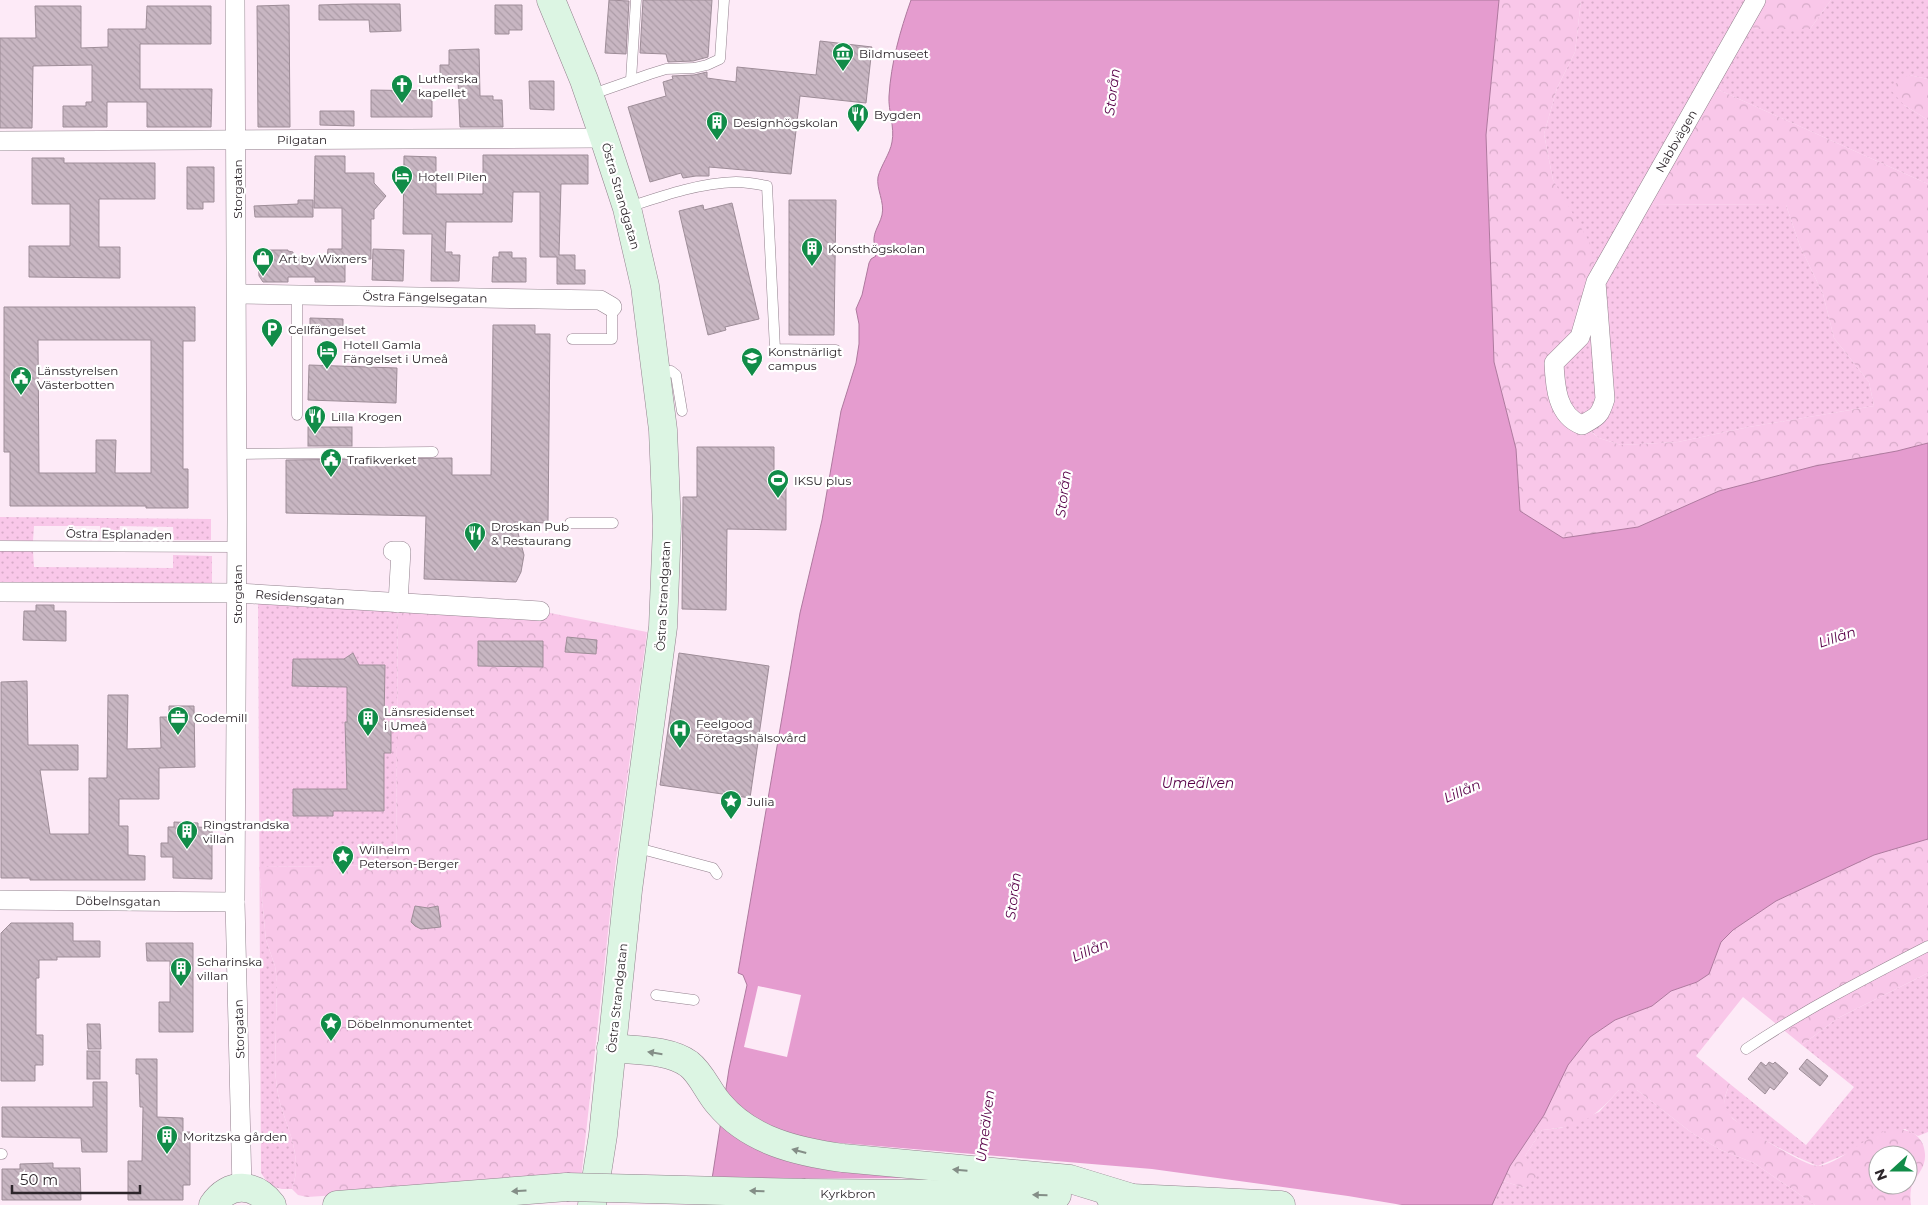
<svg xmlns="http://www.w3.org/2000/svg" width="1928" height="1205" viewBox="0 0 1928 1205" font-family="Montserrat,sans-serif">
  <defs>
    <pattern id="grass-dots" width="8" height="8" patternUnits="userSpaceOnUse" patternTransform="scale(1.25)"><rect width="8" height="8" fill="#f9c7e9"/><path d="M2 2h.1M6 6h.1" fill="none" stroke="#d6abc8" stroke-width="1.8" stroke-linecap="round"/></pattern>
    <pattern id="forest-crowns" width="20" height="18" patternUnits="userSpaceOnUse" patternTransform="scale(1.25)"><rect width="20" height="18" fill="#f9c7e9"/><path d="M2 6a3 3 0 1 1 6 0M12 15a3 3 0 1 1 6 0" fill="none" stroke="#d6abc8"/></pattern>
    <pattern id="building-back-hatch" width="6" height="6" patternUnits="userSpaceOnUse" patternTransform="scale(1.25)"><rect width="6" height="6" fill="#c8b6c2"/><path d="M-1 5l2 2M0 0l6 6M5-1l2 2" fill="none" stroke="#ac9ca7"/></pattern>
  </defs>
  <rect width="100%" height="100%" fill="#fdeaf7"/>
  <g fill="url(#grass-dots)">
    <polygon points="1581,0 1764,0 1747,26 1758,29 1810,29 1831,0 1928,0 1928,79 1909,75 1904,105 1928,120 1928,184 1708,85 1641,204 1786,205 1800,246 1823,294 1834,338 1869,382 1874,406 1749,427 1678,442 1621,445 1599,438 1562,407 1569,211 1553,180 1544,134 1557,88 1575,52"/>
    <polygon points="0,517 211,519 211,540 174,540 173,527 120,526 119,540 100,539 100,526 34,526 33,541 0,540"/>
    <polygon points="0,550 33,551 34,567 173,568 173,555 212,556 212,588 0,586"/>
    <path d="M258,595L398,603L396,865L259,867L266,940L275,966L277,982L275,1069C276,1080 277,1092 280,1103C289,1133 303,1158 292,1189H282L270,1186L261,1173Z"/>
    <path d="M1928,973V1132L1918,1136L1905,1129L1818,1166C1799,1159 1734,1127 1726,1110C1722,1101 1727,1091 1730,1084L1806,1145L1854,1087L1802,1045L1838,1018Z"/>
    <polygon points="1619,1090 1637,1090 1692,1133 1721,1150 1754,1163 1815,1205 1492,1205 1503,1181 1525,1188 1525,1156 1542,1130 1561,1128 1599,1112"/>
  </g>
  <g fill="url(#forest-crowns)" fill-rule="evenodd">
    <polygon points="1499,0 1581,0 1575,52 1557,88 1544,134 1553,180 1590,243 1596,282 1580,337 1554,363 1555,386 1582,425 1599,438 1621,445 1678,442 1749,427 1874,406 1869,382 1834,338 1823,294 1800,246 1786,205 1640,204 1708,85 1928,184 1928,443 1897,451 1815,466 1719,491 1638,527 1563,538 1520,511 1516,449 1494,362 1486,135"/>
    <polygon points="1764,0 1831,0 1810,29 1758,29 1747,26"/>
    <polygon points="1909,75 1928,79 1928,120 1904,105 1889,88"/>
    <path d="M398,603L540,611L647,632L615,868L581,1179L307,1197L298,1195L292,1189C303,1158 289,1133 280,1103C277,1092 276,1080 275,1069L277,982L275,966L266,940L259,867L396,865Z"/>
    <path d="M1928,839V973L1838,1018L1802,1045L1743,997L1696,1056L1730,1084C1723,1099 1722,1105 1733,1119C1747,1128 1805,1168 1819,1166C1850,1161 1879,1116 1913,1133C1918,1136 1923,1142 1924,1148C1928,1164 1920,1171 1913,1183C1910,1188 1910,1199 1911,1205H1815L1754,1163L1721,1150L1692,1133L1637,1090H1619C1592,1120 1582,1126 1542,1130L1525,1156L1538,1175L1525,1188L1503,1181L1510,1166L1544,1115L1568,1065L1590,1037L1615,1020L1652,1006L1671,991L1697,982L1709,974L1721,942L1733,930L1776,901L1874,855ZM1878,1155H1908V1185H1878Z"/>
  </g>
  <path fill="#e59ccf" stroke="#ae799e" d="M911,0H1499L1486,135L1494,362L1516,449L1520,511L1563,538L1638,527L1719,491L1815,466L1897,451L1928,443V839L1874,855L1776,901L1733,930L1721,942L1709,974L1697,982L1671,991L1652,1006L1615,1020L1590,1037L1568,1065L1544,1115L1510,1166L1492,1205H708L729,1069L747,985L743,975L738,973L800,613L822,520L841,411L856,363L859,344V324L856,309L862,295L869,263L871,259L876,256L872,252L875,247C871,234 879,227 882,215C885,202 876,189 878,177C881,165 890,154 892,142C895,127 888,111 889,96C891,63 900,31 911,0Z"/>
  <g fill="#fdeaf7">
    <polygon points="758,986 801,995 787,1057 744,1047"/>
    <polygon points="736,1108 771,1128 799,1136 829,1142 1152,1169 1348,1196 1402,1205 706,1205 709,1179 922,1178 814,1156"/>
  </g>
  <g fill="url(#building-back-hatch)" stroke="#9e8d98" fill-rule="evenodd">
    <polygon points="609,0 629,1 626,54 605,53"/>
    <polygon points="643,0 712,0 708,57 693,61 668,62 666,54 640,53"/>
    <polygon points="353,4 400,4 401,31 370,32 369,20 319,20 319,5"/>
    <polygon points="289,5 290,127 258,127 257,6"/>
    <polygon points="495,5 522,5 522,30 509,30 509,34 495,34"/>
    <polygon points="35,6 81,6 81,48 108,47 108,29 146,29 147,6 211,6 211,44 140,44 140,89 212,89 211,127 147,127 147,102 107,102 107,127 63,127 63,106 86,106 86,102 92,102 92,65 33,66 32,128 0,128 0,38 36,38"/>
    <polygon points="820,41 872,47 866,103 800,96 791,174 709,167 709,176 696,176 683,178 681,173 650,182 628,107 666,96 663,82 673,79 672,76 694,75 707,72 707,78 736,82 737,67 816,75"/>
    <polygon points="479,49 480,96 493,96 493,100 502,100 503,127 460,127 458,81 440,81 440,65 449,65 449,50"/>
    <polygon points="529,81 554,81 554,110 530,109"/>
    <polygon points="371,90 432,91 432,117 371,117"/>
    <polygon points="320,111 354,111 354,126 320,125"/>
    <polygon points="483,155 588,155 588,184 561,184 559,255 575,255 575,270 585,270 585,284 557,284 557,257 540,257 540,192 513,192 512,222 446,222 445,252 452,252 452,255 460,255 459,281 431,281 432,234 403,234 404,156 436,157 436,194 483,194"/>
    <polygon points="315,156 345,156 345,173 374,173 374,183 386,196 374,210 374,219 371,219 371,259 345,259 345,282 315,282 315,277 288,277 288,282 263,282 259,276 258,250 288,250 288,251 293,252 293,257 327,258 328,249 342,249 342,208 314,208"/>
    <polygon points="32,158 64,158 64,163 155,163 155,199 99,199 99,247 120,247 120,278 29,277 29,246 70,246 70,204 32,204"/>
    <polygon points="187,167 214,167 214,202 203,202 203,209 187,209"/>
    <polygon points="298,200 313,200 313,217 255,217 254,206 298,204"/>
    <polygon points="789,200 836,200 834,335 789,335"/>
    <polygon points="732,203 759,319 725,327 726,330 708,335 679,211 703,205 704,210"/>
    <polygon points="373,249 404,250 403,281 372,280"/>
    <polygon points="499,252 512,252 512,258 526,258 526,282 492,282 493,257 499,257"/>
    <path d="M4,307H195V341H183V469H188V508H146V506H10V452H4ZM38,340H151V473H115L116,440H96V473H39Z"/>
    <polygon points="310,318 343,319 343,334 310,334"/>
    <polygon points="493,325 535,325 535,334 550,334 548,523 515,522 524,555 521,572 516,582 424,579 426,516 286,513 286,460 452,458 452,475 491,475"/>
    <polygon points="309,365 397,368 396,403 308,400"/>
    <rect x="308" y="427" width="44" height="19"/>
    <polygon points="697,447 774,447 774,482 786,482 786,530 727,529 726,610 682,609 683,497 697,497"/>
    <polygon points="36,605 54,605 54,611 66,611 66,641 23,640 24,611 36,611"/>
    <polygon points="567,637 597,640 596,654 565,652"/>
    <polygon points="478,641 543,641 543,667 478,666"/>
    <polygon points="353,653 359,665 385,665 384,722 391,722 391,753 384,753 384,811 333,811 333,816 293,816 293,789 347,789 345,722 347,722 347,687 292,686 293,659 344,659"/>
    <polygon points="679,653 769,666 750,798 660,785"/>
    <polygon points="27,681 28,745 78,745 78,770 40,770 50,834 89,834 89,778 107,778 108,695 128,695 127,749 161,748 160,717 169,717 169,706 194,706 195,767 159,768 159,799 119,799 119,826 128,826 128,855 145,856 145,880 30,880 30,878 1,878 1,682"/>
    <polygon points="174,822 198,823 198,827 212,828 212,879 173,878 173,857 161,857 161,843 168,843 168,827 174,827"/>
    <polygon points="415,906 428,908 438,906 441,927 421,929 415,926 411,922"/>
    <polygon points="11,923 73,923 73,941 100,941 100,957 57,957 57,960 39,960 39,978 36,978 36,1035 43,1035 43,1065 35,1065 35,1081 1,1081 1,933"/>
    <polygon points="146,943 193,943 193,1032 159,1032 159,1002 170,1002 170,961 147,961"/>
    <polygon points="87,1024 100,1024 101,1049 88,1049"/>
    <rect x="87" y="1051" width="13" height="28"/>
    <polygon points="136,1059 157,1059 157,1117 183,1118 183,1132 190,1132 190,1185 183,1185 183,1200 128,1200 128,1161 142,1161 143,1107 140,1107 139,1074 136,1074"/>
    <polygon points="1807,1059 1828,1076 1820,1086 1799,1069"/>
    <polygon points="1761,1062 1766,1066 1769,1062 1773,1064 1775,1062 1788,1073 1774,1090 1770,1087 1765,1094 1748,1079"/>
    <polygon points="93,1082 107,1082 107,1152 82,1152 81,1138 2,1137 2,1107 93,1107"/>
    <polygon points="53,1163 53,1168 80,1168 81,1200 2,1200 2,1169 20,1169 20,1164"/>
  </g>
  <g fill="none" stroke-linecap="round" stroke-linejoin="round">
    <g stroke="#92818d" stroke-width="11">
      <g id="lane">
        <polyline points="631,80 636,0"/>
        <polyline points="590,95 650,74 666,69 694,68 707,65 720,59 724,0"/>
        <path d="M635,205C668,194 701,183 736,182C746,182 757,184 767,186L775,349L836,350"/>
        <polyline points="572,339 612,339 612,307"/>
        <polyline points="658,372 671,371 676,375 682,411"/>
        <polyline points="297,415 297,295"/>
        <polyline points="237,454 433,452"/>
        <polyline points="570,523 613,523"/>
        <polyline points="0,546 237,547"/>
        <polyline points="634,847 713,868 717,874"/>
        <polyline points="656,995 694,1000"/>
        <path d="M1746,1049C1804,1010 1866,978 1928,946"/>
        <polyline points="0,1154 2,1154"/>
      </g>
    </g>
    <g stroke="#92818d" stroke-width="20">
      <g id="street">
        <polyline points="235,0 237,518 235,902 242,1188"/>
        <polyline points="0,141 604,138"/>
        <path d="M1596,282L1605,399C1600,416 1597,417 1582,425C1557,416 1555,386 1554,363L1580,337L1596,282L1756,0"/>
        <polyline points="237,294 600,300 612,307"/>
        <polyline points="393,551 401,551 398,603"/>
        <polyline points="0,592 237,593 540,611"/>
        <polyline points="0,900 235,902"/>
      </g>
    </g>
    <g stroke="#92818d" stroke-width="29">
      <g id="secondary">
        <polyline points="551,0 584,80 604,138 627,208 645,286 663,430 667,526 663,627 628,890 603,1135 592,1205"/>
        <path d="M611,1048C636,1051 668,1049 689,1064C702,1074 708,1092 719,1104C750,1141 798,1152 843,1158L1070,1179L1129,1197"/>
        <polyline points="805,1193 1057,1195"/>
        <polyline points="1110,1197 1281,1205"/>
        <path d="M213,1205C229,1181 255,1183 272,1205"/>
        <polyline points="337,1205 567,1187"/>
      </g>
    </g>
    <use href="#lane" stroke="#fff" stroke-width="10"/>
    <use href="#street" stroke="#fff" stroke-width="19"/>
    <use href="#secondary" stroke="#dcf5e3" stroke-width="28"/>
    <g stroke="#92818d" stroke-width="29" stroke-linecap="butt">
      <polyline id="secondary-bridge" points="567,1187 805,1193"/>
    </g>
    <use href="#secondary-bridge" stroke="#dcf5e3" stroke-width="28"/>
  </g>
  <defs><path id="oneway-solid" d="M-6-.8H1V-3.2L6.5 0L1 3.2V.8H-6Z" transform="scale(1.25)"/></defs>
  <g fill="#848e87">
    <use href="#oneway-solid" transform="translate(655 1053) rotate(-171)"/>
    <use href="#oneway-solid" transform="translate(799 1151) rotate(-165)"/>
    <use href="#oneway-solid" transform="translate(960 1170) rotate(-175)"/>
    <use href="#oneway-solid" transform="translate(519 1191) rotate(176)"/>
    <use href="#oneway-solid" transform="translate(757 1191) rotate(-178)"/>
    <use href="#oneway-solid" transform="translate(1040 1195) rotate(-179)"/>
  </g>
  <defs>
    <g id="museum-pin" transform="scale(1.125)"><path d="M0 17L-7.5 6A9.5 9.5 0 1 1 7.5 6Z" fill="#118c48" stroke="#fff"/><path d="M0-6L6-3V-2H-6V-3ZM-5-1h2V3h-2ZM-1-1h2V3h-2ZM3-1h2V3H3ZM-6 4H6V6H-6Z" fill="#fff"/></g>
    <g id="church-pin" transform="scale(1.125)"><path d="M0 17L-7.5 6A9.5 9.5 0 1 1 7.5 6Z" fill="#118c48" stroke="#fff"/><path d="M-1.2-6h2.4v3.5h3.3v2.4h-3.3V6h-2.4V-.1h-3.3v-2.4h3.3Z" fill="#fff"/></g>
    <g id="restaurant-pin" transform="scale(1.125)"><path d="M0 17L-7.5 6A9.5 9.5 0 1 1 7.5 6Z" fill="#118c48" stroke="#fff"/><path d="M-5-6h1v4h1v-4h1v4h1v-4h1v5L-1.5 .5V6h-2V.5L-5-1ZM5-6V6H3V1.5H1.5Q1.5-4 5-6Z" fill="#fff"/></g>
    <g id="building-pin" transform="scale(1.125)"><path d="M0 17L-7.5 6A9.5 9.5 0 1 1 7.5 6Z" fill="#118c48" stroke="#fff"/><path d="M-4-6H4V6H1V3H-1V6H-4ZM-2.5-4.3h1.7v1.8h-1.7ZM.8-4.3h1.7v1.8H.8ZM-2.5-1h1.7V.8h-1.7ZM.8-1h1.7V.8H.8Z" fill="#fff"/></g>
    <g id="hotel-pin" transform="scale(1.125)"><path d="M0 17L-7.5 6A9.5 9.5 0 1 1 7.5 6Z" fill="#118c48" stroke="#fff"/><path d="M-6-4.5h1.5V1H6V5H4.5V3h-9V5H-6ZM-4 0a1.8 1.8 0 1 1 3.6 0ZM.5 0V-2.5h3Q6-2.5 6 0Z" fill="#fff"/></g>
    <g id="shop-pin" transform="scale(1.125)"><path d="M0 17L-7.5 6A9.5 9.5 0 1 1 7.5 6Z" fill="#118c48" stroke="#fff"/><path d="M-5-2.5h2.3a2.7 3.5 0 0 1 5.4 0H5L5.5 6h-11ZM-1.5-2.5h3a1.5 2.3 0 0 0-3 0Z" fill="#fff"/></g>
    <g id="parking-pin" transform="scale(1.125)"><path d="M0 17L-7.5 6A9.5 9.5 0 1 1 7.5 6Z" fill="#118c48" stroke="#fff"/><path d="M-3.5-5.5H1a3.5 3.5 0 0 1 0 7H-1V5.5H-3.5ZM-1-3.4V-.6H.8a1.4 1.4 0 0 0 0-2.8Z" fill="#fff"/></g>
    <g id="university-pin" transform="scale(1.125)"><path d="M0 17L-7.5 6A9.5 9.5 0 1 1 7.5 6Z" fill="#118c48" stroke="#fff"/><path d="M0-5L7-2L0 1L-7-2ZM-4 1L0 2.5L4 1V4Q0 6-4 4Z" fill="#fff"/></g>
    <g id="civic-pin" transform="scale(1.125)"><path d="M0 17L-7.5 6A9.5 9.5 0 1 1 7.5 6Z" fill="#118c48" stroke="#fff"/><path d="M-.6-6.5H3V-4.5H.6V-3L4-1V1h2V6H-6V1h2V-1L-.6-3ZM-1.2 2.5V6h2.4V2.5Z" fill="#fff"/></g>
    <g id="stadium-pin" transform="scale(1.125)"><path d="M0 17L-7.5 6A9.5 9.5 0 1 1 7.5 6Z" fill="#118c48" stroke="#fff"/><path d="M0-5a6.5 5 0 1 0 0 10a6.5 5 0 1 0 0-10ZM-3.5-1.8h7v3.6h-7Z" fill="#fff"/></g>
    <g id="office-pin" transform="scale(1.125)"><path d="M0 17L-7.5 6A9.5 9.5 0 1 1 7.5 6Z" fill="#118c48" stroke="#fff"/><path d="M-6-3h4V-5.5h4V-3h4V5H-6ZM-1-4.5V-3h2v-1.5ZM-6 0V1H6V0Z" fill="#fff"/></g>
    <g id="hospital-pin" transform="scale(1.125)"><path d="M0 17L-7.5 6A9.5 9.5 0 1 1 7.5 6Z" fill="#118c48" stroke="#fff"/><path d="M-5-5h3v3.5h4V-5h3V5h-3V1.5h-4V5h-3Z" fill="#fff"/></g>
    <g id="sight-pin" transform="scale(1.125)"><path d="M0 17L-7.5 6A9.5 9.5 0 1 1 7.5 6Z" fill="#118c48" stroke="#fff"/><path d="M0-6L1.8-2.2L6-1.7L2.9 1.2L3.7 5.4L0 3.3L-3.7 5.4L-2.9 1.2L-6-1.7L-1.8-2.2Z" fill="#fff"/></g>
  </defs>
  <g fill-rule="evenodd">
    <use href="#museum-pin" x="843" y="53"/>
    <use href="#church-pin" x="402" y="85"/>
    <use href="#restaurant-pin" x="858" y="114"/>
    <use href="#building-pin" x="717" y="122"/>
    <use href="#hotel-pin" x="402" y="176"/>
    <use href="#building-pin" x="812" y="248"/>
    <use href="#shop-pin" x="263" y="258"/>
    <use href="#parking-pin" x="272" y="329"/>
    <use href="#hotel-pin" x="327" y="351"/>
    <use href="#university-pin" x="752" y="358"/>
    <use href="#civic-pin" x="21" y="377"/>
    <use href="#restaurant-pin" x="315" y="416"/>
    <use href="#civic-pin" x="331" y="459"/>
    <use href="#stadium-pin" x="778" y="480"/>
    <use href="#restaurant-pin" x="475" y="533"/>
    <use href="#office-pin" x="178" y="717"/>
    <use href="#building-pin" x="368" y="718"/>
    <use href="#hospital-pin" x="680" y="730"/>
    <use href="#sight-pin" x="731" y="801"/>
    <use href="#building-pin" x="187" y="831"/>
    <use href="#sight-pin" x="343" y="856"/>
    <use href="#building-pin" x="181" y="968"/>
    <use href="#sight-pin" x="331" y="1023"/>
    <use href="#building-pin" x="167" y="1136"/>
  </g>
  <g text-anchor="middle" dominant-baseline="central" stroke-width="4.5" stroke-linejoin="round" paint-order="stroke">
    <g font-size="12" fill="#2d262b" stroke="#fff" text-anchor="start">
      <text x="859" y="53">Bildmuseet</text>
      <text x="418" y="78">Lutherska<tspan x="418" dy="14">kapellet</tspan></text>
      <text x="874" y="114">Bygden</text>
      <text x="733" y="122">Designhögskolan</text>
      <text x="418" y="176">Hotell Pilen</text>
      <text x="828" y="248">Konsthögskolan</text>
      <text x="279" y="258">Art by Wixners</text>
      <text x="288" y="329">Cellfängelset</text>
      <text x="343" y="344">Hotell Gamla<tspan x="343" dy="14">Fängelset i Umeå</tspan></text>
      <text x="768" y="351">Konstnärligt<tspan x="768" dy="14">campus</tspan></text>
      <text x="37" y="370">Länsstyrelsen<tspan x="37" dy="14">Västerbotten</tspan></text>
      <text x="331" y="416">Lilla Krogen</text>
      <text x="347" y="459">Trafikverket</text>
      <text x="794" y="480">IKSU plus</text>
      <text x="491" y="526">Droskan Pub<tspan x="491" dy="14">&amp; Restaurang</tspan></text>
      <text x="384" y="711">Länsresidenset<tspan x="384" dy="14">i Umeå</tspan></text>
      <text x="194" y="717">Codemill</text>
      <text x="696" y="723">Feelgood<tspan x="696" dy="14">Företagshälsovård</tspan></text>
      <text x="747" y="801">Julia</text>
      <text x="203" y="824">Ringstrandska<tspan x="203" dy="14">villan</tspan></text>
      <text x="359" y="849">Wilhelm<tspan x="359" dy="14">Peterson-Berger</tspan></text>
      <text x="197" y="961">Scharinska<tspan x="197" dy="14">villan</tspan></text>
      <text x="347" y="1023">Döbelnmonumentet</text>
      <text x="183" y="1136">Moritzska gården</text>
    </g>
    <g font-size="12" fill="#2d262b" stroke="#fff">
      <text x="302" y="139">Pilgatan</text>
      <text transform="translate(1676 141) rotate(-60)">Nabbvägen</text>
      <text transform="translate(237 189) rotate(-90)">Storgatan</text>
      <text transform="translate(621 196) rotate(74)">Östra Strandgatan</text>
      <text transform="translate(425 297) rotate(1)">Östra Fängelsegatan</text>
      <text transform="translate(119 534) rotate(1)">Östra Esplanaden</text>
      <text transform="translate(237 594) rotate(-90)">Storgatan</text>
      <text transform="translate(663 596) rotate(-87)">Östra Strandgatan</text>
      <text transform="translate(300 597) rotate(4)">Residensgatan</text>
      <text transform="translate(118 901) rotate(1)">Döbelnsgatan</text>
      <text transform="translate(617 998) rotate(-84)">Östra Strandgatan</text>
      <text transform="translate(239 1029) rotate(-92)">Storgatan</text>
      <text x="848" y="1193">Kyrkbron</text>
    </g>
    <g font-size="14" font-style="italic" fill="#580048" stroke="#fff">
      <text transform="translate(1112 92) rotate(-83)">Storån</text>
      <text transform="translate(1063 494) rotate(-83)">Storån</text>
      <text transform="translate(1837 637) rotate(-18)">Lillån</text>
      <text x="1198" y="783">Umeälven</text>
      <text transform="translate(1462 791) rotate(-23)">Lillån</text>
      <text transform="translate(1013 896) rotate(-83)">Storån</text>
      <text transform="translate(1090 950) rotate(-23)">Lillån</text>
      <text transform="translate(985 1126) rotate(-83)">Umeälven</text>
    </g>
  </g>
  <g transform="translate(1893 1170) rotate(249)"><circle r="24" fill="#ffffff" stroke="#aba8aa"/>
  <path d="M0-4L9 19L0 12L-9 19Z" fill="#118c48"/>
  <text y="-8" font-size="14" font-weight="bold" text-anchor="middle" fill="#2d262b">N</text>
  </g>
  <path d="M12 1185v8h128v-8" fill="none" stroke="#2d262b" stroke-width="2.5"/>
  <text x="20" y="1185" font-size="15" fill="#2d262b" stroke="#ffffff" stroke-width="4" paint-order="stroke">50 m</text>
</svg>
